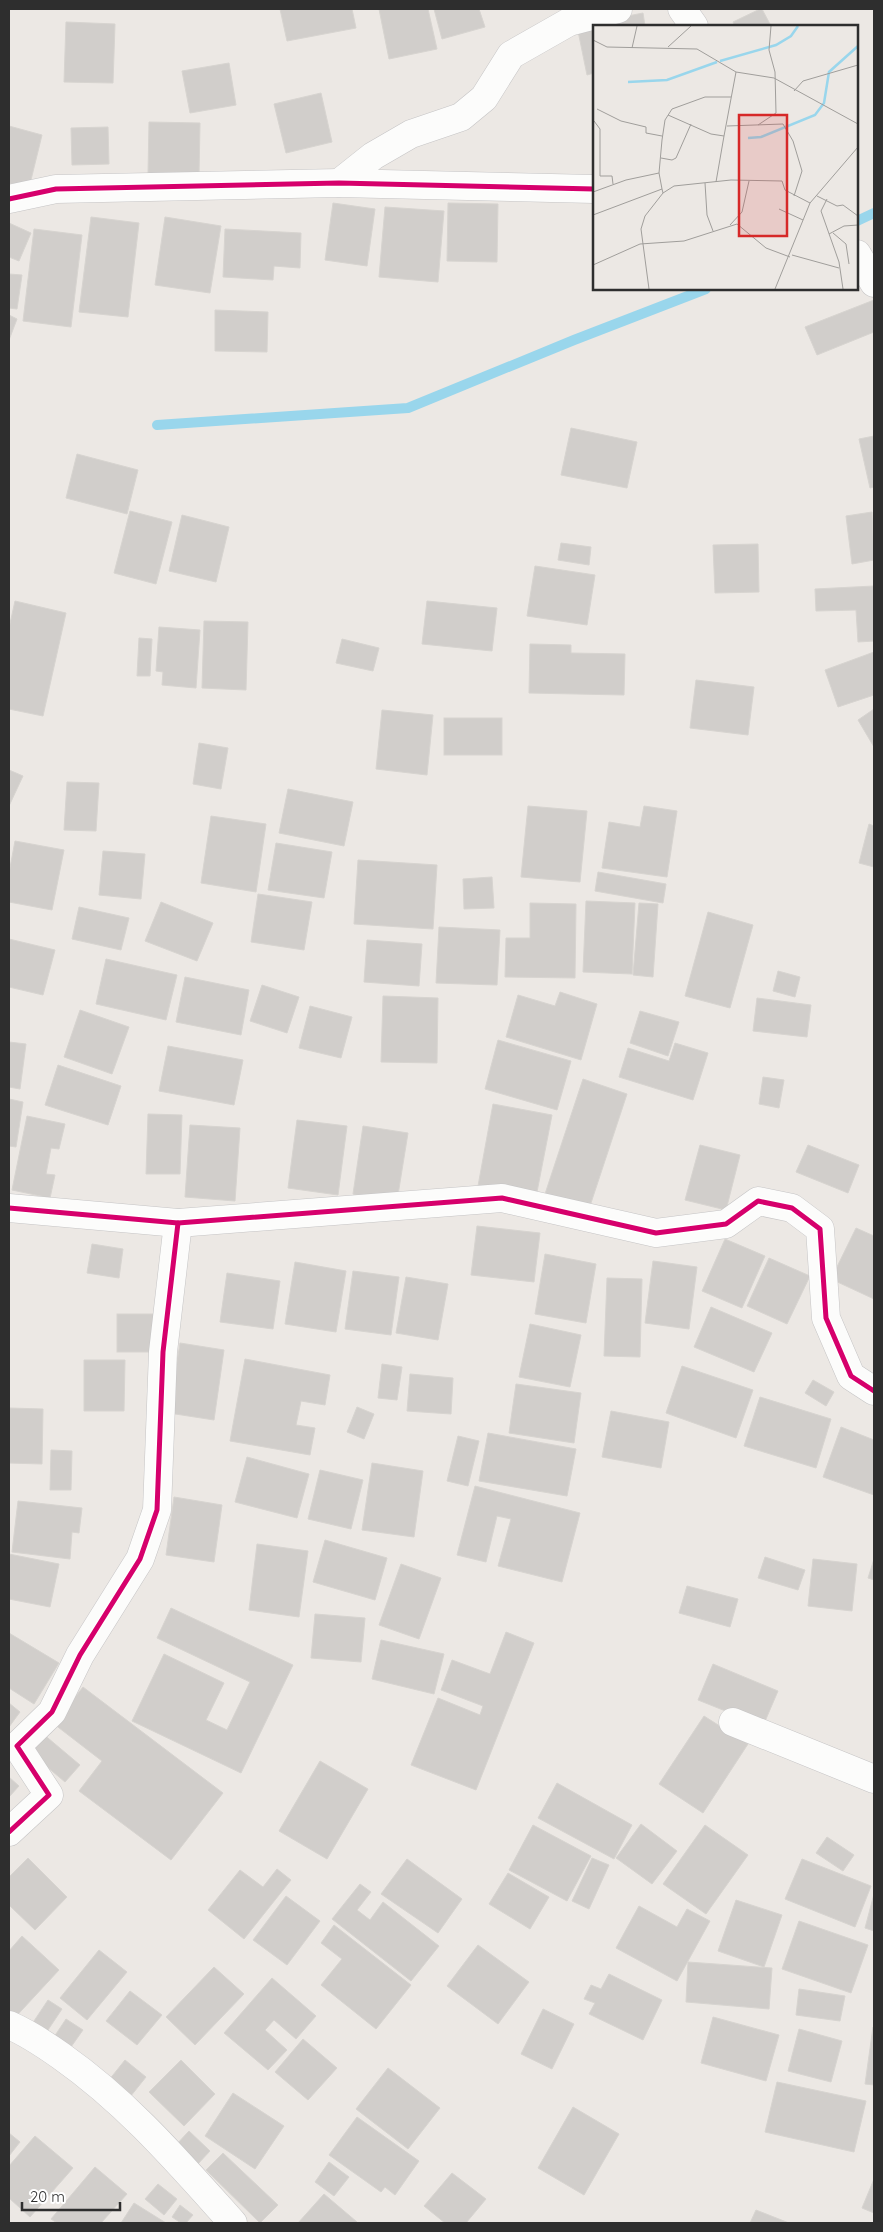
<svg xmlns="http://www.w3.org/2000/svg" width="883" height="2232" viewBox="0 0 883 2232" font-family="Quicksand,sans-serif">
  <rect width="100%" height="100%" fill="#ece8e4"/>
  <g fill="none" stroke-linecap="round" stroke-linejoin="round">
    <g stroke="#99d6ec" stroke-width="10">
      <polyline points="857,221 874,213"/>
      <polyline points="157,425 408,408 574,340 706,289"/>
    </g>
  </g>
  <g fill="#d1cecb" stroke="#d7d4d0">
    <polygon points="280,9 352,9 356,28 287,41"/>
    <polygon points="379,9 428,9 437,49 389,59"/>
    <polygon points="434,9 479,9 485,27 442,39"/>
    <polygon points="760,9 762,9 771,26 735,26 733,22"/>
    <polygon points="643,13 645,26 594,26 594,73 587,75 577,26"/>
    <polygon points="66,22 115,24 113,83 64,82"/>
    <polygon points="229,63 236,105 190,113 182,71"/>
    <polygon points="321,93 332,142 286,153 274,104"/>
    <polygon points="149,122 200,123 199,175 148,174"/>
    <polygon points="9,126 42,135 29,188 9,183"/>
    <polygon points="108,127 109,164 72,165 71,128"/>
    <polygon points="333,203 375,209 367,266 325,260"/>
    <polygon points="448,203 498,204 497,262 447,261"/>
    <polygon points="385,207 444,211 438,282 379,277"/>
    <polygon points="91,217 139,223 128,317 79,312"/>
    <polygon points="165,217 221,226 210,293 155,285"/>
    <polygon points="9,223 31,233 19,261 9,257"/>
    <polygon points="34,229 82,235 71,327 23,321"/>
    <polygon points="225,229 301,233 300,268 274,266 273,280 223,277"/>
    <polygon points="9,274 22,275 17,309 9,308"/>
    <polygon points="874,300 874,332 817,355 805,327"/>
    <polygon points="215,310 268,312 267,352 215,351"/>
    <polygon points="9,315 17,319 9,340"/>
    <polygon points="571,428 637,442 627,488 561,475"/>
    <polygon points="874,436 874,487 870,488 859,439"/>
    <polygon points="77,454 138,470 127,514 66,498"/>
    <polygon points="130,511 172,522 156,584 114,573"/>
    <polygon points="872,512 874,560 852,564 846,516"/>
    <polygon points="182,515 229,527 216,582 169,571"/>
    <polygon points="561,543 591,547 589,565 558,560"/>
    <polygon points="758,544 759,592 715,593 713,545"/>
    <polygon points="535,566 595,575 587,625 527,616"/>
    <polygon points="874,586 874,641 858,642 856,610 816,611 815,589"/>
    <polygon points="15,601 66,613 43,716 9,709 9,628"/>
    <polygon points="427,601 497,608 492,651 422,644"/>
    <polygon points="204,621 248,622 246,690 202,688"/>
    <polygon points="159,627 200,630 196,688 162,685 163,672 156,671"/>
    <polygon points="139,638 152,639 150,676 137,676"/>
    <polygon points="342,639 379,648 373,671 336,663"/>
    <polygon points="530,644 571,645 571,653 625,654 624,695 529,693"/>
    <polygon points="874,652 874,695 838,707 825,670"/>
    <polygon points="696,680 754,687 748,735 690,728"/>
    <polygon points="874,709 874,747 858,720"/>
    <polygon points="382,710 433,715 427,775 376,769"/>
    <rect x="444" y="718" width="58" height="37"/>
    <polygon points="199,743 228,748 221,789 193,784"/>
    <polygon points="9,770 23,776 9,806"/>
    <polygon points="67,782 99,783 96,831 64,830"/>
    <polygon points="288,789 353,802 344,846 279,833"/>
    <polygon points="528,806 587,811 580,882 521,877"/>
    <polygon points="644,806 677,811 667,877 602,868 609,822 640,827"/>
    <polygon points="211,816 266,824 256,892 201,883"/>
    <polygon points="869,824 874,826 874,867 859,863"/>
    <polygon points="15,841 64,850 52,910 9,902 9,873"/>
    <polygon points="276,843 332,852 324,898 268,890"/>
    <polygon points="103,851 145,854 141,899 99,895"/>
    <polygon points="358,860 437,865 433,929 354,924"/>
    <polygon points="598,872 666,884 663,903 595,891"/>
    <polygon points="492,877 494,908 464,909 463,879"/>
    <polygon points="258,894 312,902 304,950 251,942"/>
    <polygon points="586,901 635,903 632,974 583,972"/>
    <polygon points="161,902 213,923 197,961 145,941"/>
    <polygon points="530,903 576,904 575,978 505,977 506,938 530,938"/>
    <polygon points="639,903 658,904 653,977 633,975"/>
    <polygon points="79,907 129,918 121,950 72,939"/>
    <polygon points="708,912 753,925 730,1008 685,996"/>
    <polygon points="439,927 500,930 497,985 436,983"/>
    <polygon points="9,939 55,950 43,995 9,987"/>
    <polygon points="367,940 422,944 419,986 364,982"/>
    <polygon points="106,959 177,975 166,1020 96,1004"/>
    <polygon points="778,971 800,977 795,997 773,991"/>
    <polygon points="185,977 249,990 241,1035 176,1022"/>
    <polygon points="262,985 299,997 287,1033 250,1021"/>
    <polygon points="560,992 597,1004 581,1060 506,1037 518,995 555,1006"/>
    <polygon points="383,996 438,998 437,1063 381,1062"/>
    <polygon points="757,998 811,1005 807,1037 753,1031"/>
    <polygon points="310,1006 352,1017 341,1058 299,1048"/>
    <polygon points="80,1010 129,1027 112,1074 64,1057"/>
    <polygon points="640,1011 679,1022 668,1056 630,1043"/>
    <polygon points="498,1040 571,1061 557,1110 485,1089"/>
    <polygon points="9,1042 26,1044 20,1089 9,1087"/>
    <polygon points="675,1043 708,1053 693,1100 619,1077 628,1048 669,1061"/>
    <polygon points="168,1046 243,1060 234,1105 159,1091"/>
    <polygon points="58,1065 121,1086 108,1125 45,1105"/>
    <polygon points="763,1077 784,1080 779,1108 759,1104"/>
    <polygon points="583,1079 627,1094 588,1212 544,1197"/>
    <polygon points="9,1099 23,1102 16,1147 9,1146"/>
    <polygon points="493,1104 552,1115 536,1197 478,1186"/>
    <polygon points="148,1114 182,1115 180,1174 146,1174"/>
    <polygon points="27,1116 65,1124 59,1149 51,1148 46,1174 55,1175 50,1198 12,1190"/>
    <polygon points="297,1120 347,1126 338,1195 288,1188"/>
    <polygon points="190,1125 240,1128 235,1201 185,1197"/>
    <polygon points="363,1126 408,1133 397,1201 353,1194"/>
    <polygon points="700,1145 740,1155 726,1210 685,1200"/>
    <polygon points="808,1145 859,1165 848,1193 796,1172"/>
    <polygon points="477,1226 540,1233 534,1282 471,1275"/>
    <polygon points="856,1228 874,1236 874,1299 831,1279"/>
    <polygon points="725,1239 765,1256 742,1308 702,1291"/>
    <polygon points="92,1244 123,1249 119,1278 87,1273"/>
    <polygon points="545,1254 596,1264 586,1323 535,1314"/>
    <polygon points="769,1258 810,1276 787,1324 747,1306"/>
    <polygon points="653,1261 697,1267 689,1329 645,1323"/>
    <polygon points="295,1262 346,1271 336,1332 285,1324"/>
    <polygon points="353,1271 399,1277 391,1335 345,1329"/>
    <polygon points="227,1273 280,1281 273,1329 220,1322"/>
    <polygon points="406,1277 448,1284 438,1340 396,1333"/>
    <polygon points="607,1278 642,1279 640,1357 604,1356"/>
    <polygon points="711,1307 772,1333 754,1372 694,1347"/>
    <rect x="117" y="1314" width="42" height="38"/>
    <polygon points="530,1324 581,1335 570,1387 519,1377"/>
    <polygon points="180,1343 224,1350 214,1420 169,1413"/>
    <polygon points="245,1359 330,1375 325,1405 301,1401 296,1425 315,1428 310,1455 230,1441"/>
    <polygon points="84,1360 125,1360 124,1411 84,1411"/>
    <polygon points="382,1364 402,1367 397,1400 378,1398"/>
    <polygon points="682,1366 753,1390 736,1438 666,1413"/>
    <polygon points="410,1374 453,1378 451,1414 407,1411"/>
    <polygon points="813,1380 834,1392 826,1406 805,1393"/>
    <polygon points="516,1384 581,1393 574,1443 509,1433"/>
    <polygon points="760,1397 831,1419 816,1468 744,1446"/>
    <polygon points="357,1407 374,1414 364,1439 347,1432"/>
    <polygon points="9,1408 43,1409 42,1464 9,1463"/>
    <polygon points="611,1411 669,1422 661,1468 602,1457"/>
    <polygon points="841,1427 874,1440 874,1495 823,1477"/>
    <polygon points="488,1433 576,1449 567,1496 479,1481"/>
    <polygon points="458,1436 479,1441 468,1486 447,1481"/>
    <polygon points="51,1450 72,1451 71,1490 50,1490"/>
    <polygon points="247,1457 309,1474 297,1518 235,1502"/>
    <polygon points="372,1463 423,1471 414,1537 362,1530"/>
    <polygon points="320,1470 363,1480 351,1529 308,1519"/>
    <polygon points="475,1486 580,1513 562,1582 498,1566 511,1519 497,1516 486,1562 457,1555"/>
    <polygon points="174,1497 222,1505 214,1562 166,1555"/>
    <polygon points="18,1501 82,1508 79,1533 72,1532 70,1559 12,1552"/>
    <polygon points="325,1540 387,1558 375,1600 313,1582"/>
    <polygon points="257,1544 308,1551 299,1617 249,1610"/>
    <polygon points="9,1554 59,1564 50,1607 9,1599"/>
    <polygon points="765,1557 805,1570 798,1590 758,1578"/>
    <polygon points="813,1559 857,1564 852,1611 808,1606"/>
    <polygon points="874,1559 874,1580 868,1578"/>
    <polygon points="401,1564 441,1578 419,1639 379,1625"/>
    <polygon points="687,1586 738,1599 730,1627 679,1613"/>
    <polygon points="171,1608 293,1665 241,1773 132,1721 164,1654 224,1683 206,1720 227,1730 250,1682 157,1638"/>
    <polygon points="315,1614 365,1618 361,1662 311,1658"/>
    <polygon points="506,1632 534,1643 476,1790 411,1765 438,1698 480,1715 483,1706 441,1690 452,1660 490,1674"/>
    <polygon points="9,1633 59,1663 34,1704 9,1688"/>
    <polygon points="381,1640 444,1654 434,1694 372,1679"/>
    <polygon points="713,1664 778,1691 763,1726 698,1700"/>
    <polygon points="83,1687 223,1793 171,1860 79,1791 102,1761 54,1724"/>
    <polygon points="9,1703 20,1712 9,1727"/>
    <polygon points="704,1716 748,1744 703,1813 659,1784"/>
    <polygon points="42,1733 80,1765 65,1782 27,1750"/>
    <polygon points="320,1761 368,1789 327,1859 279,1831"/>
    <polygon points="9,1777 19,1786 9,1797"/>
    <polygon points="557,1783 632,1825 614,1859 538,1818"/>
    <polygon points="641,1824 677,1851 652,1884 616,1858"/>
    <polygon points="533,1825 591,1856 567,1901 509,1870"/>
    <polygon points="705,1825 748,1855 706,1914 663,1884"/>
    <polygon points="827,1837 854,1855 843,1871 816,1853"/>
    <polygon points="28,1858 67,1897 35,1930 9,1905 9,1877"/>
    <polygon points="592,1858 609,1865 589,1909 572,1901"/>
    <polygon points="407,1859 462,1899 438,1933 381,1894"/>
    <polygon points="802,1859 871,1886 855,1927 785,1899"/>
    <polygon points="277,1869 291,1880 244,1939 208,1910 240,1870 263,1887"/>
    <polygon points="508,1873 549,1897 530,1929 489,1904"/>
    <polygon points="360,1884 371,1892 357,1910 370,1920 383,1902 439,1946 411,1981 332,1919"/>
    <polygon points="874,1894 874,1931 865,1928"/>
    <polygon points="286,1896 320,1921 287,1965 253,1940"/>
    <polygon points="736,1900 782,1915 764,1967 718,1951"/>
    <polygon points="639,1906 677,1927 687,1909 710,1921 677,1981 616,1948"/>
    <polygon points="799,1921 868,1945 851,1993 782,1969"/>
    <polygon points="334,1925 411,1985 376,2029 321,1985 342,1959 321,1943"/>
    <polygon points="22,1936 59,1970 9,2024 9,1951"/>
    <polygon points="478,1945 529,1982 498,2024 447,1986"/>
    <polygon points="99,1950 127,1972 87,2020 60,1998"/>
    <polygon points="688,1962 772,1968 769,2009 686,2002"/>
    <polygon points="214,1967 244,1994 195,2045 166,2017"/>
    <polygon points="609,1974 662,2000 643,2040 589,2014 595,2003 584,1999 591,1985 601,1989"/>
    <polygon points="272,1978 316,2016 296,2039 274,2020 265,2030 287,2050 268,2070 224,2033"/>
    <polygon points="799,1989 845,1996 840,2021 796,2015"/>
    <polygon points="130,1991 162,2015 137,2045 106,2021"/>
    <polygon points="48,2000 62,2009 42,2039 28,2030"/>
    <polygon points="543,2009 574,2024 552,2069 521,2054"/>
    <polygon points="713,2017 779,2035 766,2081 701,2063"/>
    <polygon points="66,2019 83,2030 66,2054 50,2043"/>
    <polygon points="873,2027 874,2027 874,2085 865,2084"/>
    <polygon points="799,2029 842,2041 831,2082 788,2071"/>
    <polygon points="303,2039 337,2068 308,2100 275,2072"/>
    <polygon points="125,2060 146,2077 130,2097 109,2080"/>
    <polygon points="181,2060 215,2094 184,2126 149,2092"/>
    <polygon points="388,2068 440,2108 408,2149 356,2109"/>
    <polygon points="777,2082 866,2101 854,2152 765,2132"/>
    <polygon points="233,2093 284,2126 255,2169 205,2136"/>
    <polygon points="573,2107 619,2134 584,2195 538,2168"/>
    <polygon points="357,2117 419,2161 395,2195 385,2187 381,2192 329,2155"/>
    <polygon points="189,2131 210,2151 196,2166 175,2146"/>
    <polygon points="9,2133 20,2142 9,2156"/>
    <polygon points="35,2136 73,2168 30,2217 9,2198 9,2166"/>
    <polygon points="223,2153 278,2205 260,2223 206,2170"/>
    <polygon points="329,2162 349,2177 334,2196 315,2182"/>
    <polygon points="95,2167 127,2194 101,2223 57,2223 51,2219"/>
    <polygon points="452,2173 486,2199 466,2223 445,2223 424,2206"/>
    <polygon points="874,2179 874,2213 862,2208"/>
    <polygon points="158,2184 177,2199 164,2215 145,2199"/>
    <polygon points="324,2194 357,2222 355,2223 298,2223"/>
    <polygon points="134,2203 166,2223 121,2223"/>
    <polygon points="180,2205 193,2215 186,2223 181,2223 172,2217"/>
    <polygon points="756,2210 789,2223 750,2223"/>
  </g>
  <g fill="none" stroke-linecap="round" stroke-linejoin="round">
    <g stroke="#c5c4c5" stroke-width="29">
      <g id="street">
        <polyline points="682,9 694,26"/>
        <polyline points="339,183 373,156 411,134 461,117 484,98 511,55 569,22 618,9"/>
        <polyline points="9,199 56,189 339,183 594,189"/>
        <polyline points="857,254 874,283"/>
        <polyline points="9,1208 178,1223 502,1198 656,1233 726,1224 758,1201 792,1208 820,1229 826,1318 851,1376 874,1391"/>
        <polyline points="733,1722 874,1779"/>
        <polyline points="9,1832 49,1795 17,1746 52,1712 80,1655 140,1559 157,1510 163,1352 178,1223"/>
        <path d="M9,2025C28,2033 44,2044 61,2056C128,2103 179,2163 233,2223"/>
      </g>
    </g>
    <use href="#street" stroke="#fcfcfb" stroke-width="28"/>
    <g stroke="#fff" stroke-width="8">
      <g id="cycleway">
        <polyline points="9,199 56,189 339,183 594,189"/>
        <polyline points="9,1208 178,1223 502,1198 656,1233 726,1224 758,1201 792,1208 820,1229 826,1318 851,1376 874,1391"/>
        <polyline points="9,1832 49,1795 17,1746 52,1712 80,1655 140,1559 157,1510 163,1352 178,1223"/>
      </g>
    </g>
    <use href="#cycleway" stroke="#d6006c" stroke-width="5"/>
  </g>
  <g transform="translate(593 25)">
    <rect width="265" height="265" fill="#ece8e4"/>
    <path fill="none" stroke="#99d6ec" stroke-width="2.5" d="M127,36L183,20L198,11L205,1M35,57L74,55L124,37M155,113L168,112L222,90L231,78L236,47L265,21"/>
    <path fill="none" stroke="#a09e9b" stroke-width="1" d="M0,15L14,22L104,24L143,47L181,53L265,99M75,22L98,1M39,23L44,1M201,66L210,56L265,40M4,84L28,96L53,102V108L69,111M75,90L118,109L131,111L143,47M1,96L7,104V151H19L20,159M165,100L183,88L182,47L176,25L178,1M134,101L190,99L200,116L209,146L201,171M68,133L79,135L83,133L98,99M123,157L131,111M112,158L114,190L120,206M69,164L66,148L69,115L72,95L79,84L112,72H138M0,167L33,155L66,148M224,171L244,181L250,180L265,191M234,174L228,186L246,237L250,264M186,184L210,195M0,190L69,164L70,168L81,161L138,155L189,156L192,165L217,178M137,200L149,187L156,156M240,208L253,219L256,239M236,209L251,201L265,200M199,230L246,243M0,240L47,219L91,216L144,199L173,223L197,232M56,264L48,204L52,191L70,168M182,264L217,178L265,122"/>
    <path fill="#d62828" fill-opacity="0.15" stroke="#d62828" stroke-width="2.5" d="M146,90H194V211H146Z"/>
    <rect width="265" height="265" fill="none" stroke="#2e2e2e" stroke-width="2.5"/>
  </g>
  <rect width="883" height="2232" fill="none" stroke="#2e2e2e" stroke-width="20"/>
  <path d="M22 2202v8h98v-8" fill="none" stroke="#2e2e2e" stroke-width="2.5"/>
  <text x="30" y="2202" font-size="15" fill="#2e2e2e" stroke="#ffffff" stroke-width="4" paint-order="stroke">20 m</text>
</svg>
